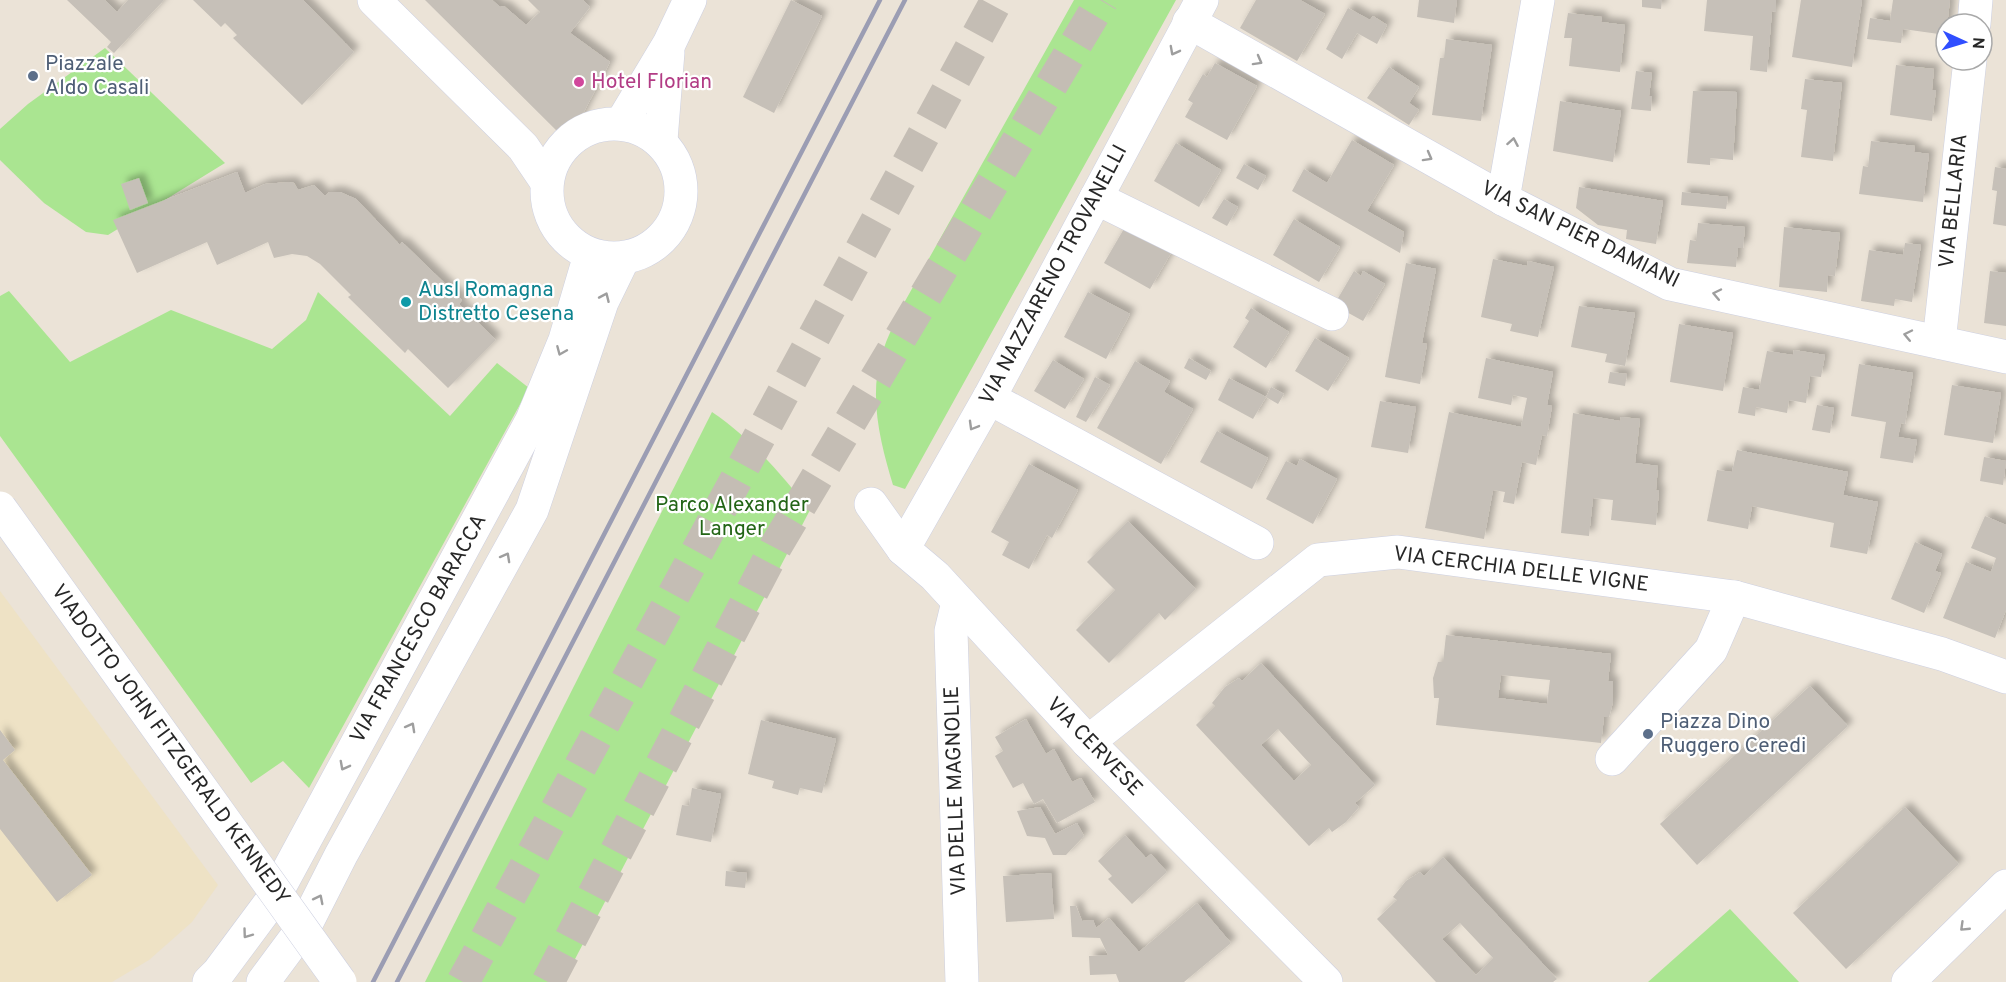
<svg xmlns="http://www.w3.org/2000/svg" width="2006" height="982" viewBox="0 0 2006 982" font-family="Overpass,sans-serif">
  <defs>
    <filter id="shadow"><feDropShadow dx="5.5" dy="-5.5" stdDeviation="3" flood-color="#0004"/></filter>
  </defs>
  <rect width="100%" height="100%" fill="#ebe3d7"/>
  <polygon fill="#eee2c5" points="0,591 218,885 192,922 149,960 112,982 0,982"/>
  <g fill="#aae591">
    <path d="M1074,0H1176L905,489L893,485C881,445 868,396 882,354C887,337 896,320 904,303Z"/>
    <polygon points="105,48 225,163 108,235 86,232 44,203 0,160 0,129 28,104"/>
    <polygon points="9,291 70,362 171,310 272,349 306,320 318,292 450,416 497,363 529,388 309,788 283,761 251,783 0,436 0,296"/>
    <path d="M712,412C752,439 780,473 810,510L563,982H425Z"/>
    <polygon points="1730,909 1799,982 1648,982"/>
  </g>
  <g fill="#c6c0b8" fill-rule="evenodd" filter="url(#shadow)">
    <polygon points="67,0 105,0 117,12 128,0 164,0 114,53 107,47 111,42"/>
    <polygon points="193,0 303,0 354,52 302,105 233,38 237,35 225,23 221,27"/>
    <polygon points="425,0 492,0 500,7 504,6 526,25 540,12 528,0 583,0 590,7 570,33 610,62 568,142"/>
    <polygon points="791,0 822,16 774,113 743,97"/>
    <polygon points="1256,0 1300,0 1325,14 1297,61 1240,28"/>
    <polygon points="1419,0 1457,0 1454,23 1417,17"/>
    <polygon points="1642,0 1662,0 1661,9 1642,7"/>
    <polygon points="1707,0 1776,0 1776,12 1772,11 1767,72 1750,70 1753,36 1704,31"/>
    <polygon points="1801,0 1862,0 1852,67 1792,57"/>
    <polygon points="1893,0 1950,0 1946,35 1903,29 1901,43 1867,39 1870,18 1890,21"/>
    <polygon points="1348,8 1370,20 1373,16 1387,25 1377,44 1357,33 1342,59 1326,49"/>
    <polygon points="1568,13 1602,17 1601,22 1625,25 1620,72 1569,66 1572,38 1564,38"/>
    <polygon points="1446,39 1492,45 1481,121 1432,115 1440,58 1444,58"/>
    <polygon points="1215,63 1257,86 1227,140 1185,117 1193,103 1188,100 1203,74 1207,77"/>
    <polygon points="1896,65 1934,69 1932,90 1936,90 1932,121 1890,115"/>
    <polygon points="1389,67 1419,87 1409,103 1419,110 1409,125 1367,98"/>
    <polygon points="1636,71 1652,73 1649,96 1652,96 1651,111 1631,109"/>
    <polygon points="1805,79 1842,83 1833,161 1801,157 1807,110 1801,109"/>
    <polygon points="1693,91 1737,92 1733,160 1710,158 1710,165 1687,163"/>
    <polygon points="1560,101 1621,111 1613,162 1553,151"/>
    <polygon points="1352,140 1394,165 1367,211 1404,232 1400,253 1292,191 1304,169 1327,183"/>
    <polygon points="1871,141 1915,146 1914,152 1929,154 1923,202 1859,194 1863,166 1868,167"/>
    <polygon points="1176,143 1221,170 1199,207 1154,181"/>
    <polygon points="1244,164 1266,176 1258,190 1236,178"/>
    <polygon points="1995,167 2006,169 2006,226 1993,224 1997,191 1992,190"/>
    <polygon points="237,172 245,193 265,184 289,182 294,183 298,190 314,185 325,196 329,192 340,192 356,199 400,245 402,242 462,300 459,304 496,340 448,388 408,349 405,353 348,297 351,295 320,264 307,256 292,254 274,258 268,242 217,265 207,242 137,273 113,220"/>
    <polygon points="139,178 148,203 130,210 121,184"/>
    <polygon points="1579,187 1663,201 1656,244 1626,239 1627,230 1598,225 1576,208"/>
    <polygon points="1682,192 1728,197 1726,209 1681,205"/>
    <polygon points="1224,199 1238,207 1227,226 1212,218"/>
    <polygon points="1294,219 1340,247 1319,282 1273,255"/>
    <polygon points="1698,223 1745,227 1743,248 1738,248 1736,267 1687,263 1690,240 1696,241"/>
    <polygon points="1125,227 1171,253 1150,289 1104,263"/>
    <polygon points="1784,227 1840,233 1835,276 1828,275 1827,292 1779,287"/>
    <polygon points="1905,243 1921,245 1912,302 1895,299 1894,306 1861,301 1869,250 1903,255"/>
    <polygon points="1493,259 1527,266 1528,261 1554,267 1538,337 1510,331 1512,324 1481,317"/>
    <polygon points="1406,263 1436,269 1422,343 1427,344 1420,384 1385,377"/>
    <polygon points="1354,271 1361,276 1363,271 1385,284 1363,321 1334,305"/>
    <polygon points="1990,271 2006,273 2006,326 1984,323"/>
    <polygon points="1088,292 1130,314 1106,359 1064,337"/>
    <polygon points="1579,306 1635,313 1625,366 1605,362 1607,354 1571,347"/>
    <polygon points="1251,308 1289,332 1266,368 1233,347 1249,321 1245,318"/>
    <polygon points="1679,324 1733,333 1723,391 1670,382"/>
    <polygon points="1315,338 1349,358 1328,391 1295,371"/>
    <polygon points="1794,350 1825,355 1821,377 1810,376 1806,403 1789,400 1787,413 1756,407 1755,416 1738,413 1743,387 1759,390 1767,351 1793,355"/>
    <polygon points="1189,358 1211,371 1206,380 1184,368"/>
    <polygon points="1486,358 1553,372 1547,405 1552,406 1547,436 1542,435 1536,465 1522,462 1514,504 1503,502 1505,492 1493,490 1484,539 1425,528 1449,412 1521,427 1527,398 1513,395 1511,405 1478,398"/>
    <polygon points="1053,360 1084,379 1065,409 1034,391"/>
    <polygon points="1135,361 1170,381 1164,392 1193,409 1161,464 1097,428"/>
    <polygon points="1859,364 1913,373 1905,424 1901,423 1898,437 1917,440 1913,463 1880,458 1886,422 1851,416"/>
    <polygon points="1610,372 1627,374 1625,386 1608,383"/>
    <polygon points="1095,377 1110,385 1086,422 1076,417"/>
    <polygon points="1229,378 1266,397 1253,419 1218,400"/>
    <polygon points="1952,385 2001,393 1993,443 1944,435"/>
    <polygon points="1271,387 1284,394 1278,404 1266,397"/>
    <polygon points="1380,401 1416,407 1408,453 1371,447"/>
    <polygon points="1817,405 1834,408 1830,433 1812,430"/>
    <polygon points="1573,413 1620,421 1621,417 1640,419 1635,463 1658,466 1656,490 1659,490 1656,525 1611,520 1613,500 1593,498 1589,536 1561,533"/>
    <polygon points="1217,431 1268,458 1252,489 1200,462"/>
    <polygon points="1737,450 1848,472 1843,495 1878,502 1867,554 1830,547 1834,523 1752,506 1748,529 1707,521 1717,470 1732,472"/>
    <polygon points="1984,457 2006,461 2003,485 1980,481"/>
    <polygon points="1300,459 1337,479 1313,524 1266,499 1286,461 1297,466"/>
    <polygon points="1029,464 1078,490 1052,538 1047,535 1029,569 1002,555 1009,542 991,532"/>
    <polygon points="1985,516 2006,525 2006,610 1995,638 1943,618 1966,562 1991,572 1996,558 1971,548"/>
    <polygon points="1128,521 1196,589 1165,620 1159,613 1109,663 1076,630 1115,590 1087,562"/>
    <polygon points="1915,542 1942,554 1935,571 1941,573 1924,613 1891,599"/>
    <path d="M1446,635L1611,654L1608,681H1613V702L1609,717H1604L1601,743L1436,725L1439,698H1434L1433,678L1438,662H1443ZM1501,675L1550,680L1547,704L1498,698Z"/>
    <path d="M1261,663L1375,785L1355,803L1359,807L1346,822L1332,832L1329,828L1309,846L1196,725L1215,706L1212,703L1225,687L1239,678L1242,681ZM1278,729L1311,765L1294,781L1261,745Z"/>
    <polygon points="1810,686 1848,726 1697,865 1660,824"/>
    <polygon points="1026,719 1046,754 1054,749 1072,782 1081,778 1095,802 1057,823 1043,799 1034,804 1023,783 1013,788 995,756 1003,751 995,737"/>
    <polygon points="761,720 836,739 822,793 800,788 798,795 772,788 774,781 748,774"/>
    <polygon points="0,730 15,750 3,760 92,875 57,902 0,829"/>
    <polygon points="692,788 721,794 711,842 676,835 682,805 689,806"/>
    <polygon points="1040,807 1055,834 1077,823 1084,836 1066,855 1053,855 1045,838 1027,836 1017,811"/>
    <polygon points="1905,807 1959,864 1846,969 1793,913"/>
    <polygon points="1125,835 1146,858 1151,854 1167,872 1132,904 1108,879 1112,876 1098,861"/>
    <path d="M1443,857L1557,979L1553,982H1436L1377,919L1397,900L1393,897L1406,881L1420,872L1424,876ZM1460,923L1493,958L1476,975L1442,939Z"/>
    <polygon points="726,871 747,873 745,888 725,886"/>
    <polygon points="1051,873 1054,919 1006,922 1003,876"/>
    <polygon points="1197,903 1231,943 1184,982 1119,982 1116,974 1090,975 1089,956 1108,955 1100,938 1072,937 1070,906 1076,906 1082,921 1093,920 1096,928 1109,918 1139,952"/>
  </g>
  <g fill="none" stroke-linecap="round" stroke-linejoin="round">
    <g stroke="#c4bdb4" stroke-width="33" stroke-dasharray="33 16" stroke-linecap="butt">
      <polyline points="463,982 997,0"/>
      <polyline points="548,982 776,546 1102,0"/>
    </g>
    <g stroke="#cdd0e1" stroke-width="34">
      <g id="street">
        <polyline points="374,0 523,147 546,181"/>
        <polyline points="1189,22 1503,199 1670,284 2006,357"/>
        <polyline points="1974,24 1976,0"/>
        <circle cx="614" cy="191" r="67"/>
        <polyline points="621,124 669,44 690,0"/>
        <polyline points="661,140 668,52"/>
        <polyline points="1096,198 1332,314"/>
        <polyline points="1503,199 1538,0"/>
        <polyline points="1939,342 1970,60"/>
        <polyline points="989,398 1257,543"/>
        <polyline points="871,504 903,549 935,576 1088,742 1326,982"/>
        <polyline points="903,549 989,398 1202,0"/>
        <polyline points="958,602 951,631 962,982"/>
        <polyline points="1088,742 1318,560 1398,552 1734,597 1942,654 2006,677"/>
        <polyline points="1612,759 1711,650 1734,597"/>
        <polyline points="209,982 218,973 273,899 532,420 565,340 590,255"/>
        <polyline points="263,982 306,924 341,855 532,510 602,302 623,259"/>
        <polyline points="1908,982 2006,886"/>
      </g>
    </g>
    <use href="#street" stroke="#fff" stroke-width="33"/>
    <g stroke="#9b9db3" stroke-width="4.5">
      <polyline points="373,982 880,0"/>
      <polyline points="397,982 905,0"/>
    </g>
    <g stroke="#cdd0e1" stroke-width="34" stroke-linecap="butt">
      <polyline id="secondary-bridge" points="0,508 340,982"/>
    </g>
    <use href="#secondary-bridge" stroke="#fff" stroke-width="33"/>
  </g>
  <defs><path id="oneway-chevron" d="M-2-3.5L2.5 0L-2 3.5" fill="none" stroke-width="1.6" stroke-linecap="round" stroke-linejoin="round" transform="scale(1.5)"/></defs>
  <g stroke="#9e9e9e">
    <use href="#oneway-chevron" transform="translate(1174 51) rotate(118)"/>
    <use href="#oneway-chevron" transform="translate(1258 61) rotate(29)"/>
    <use href="#oneway-chevron" transform="translate(1513 142) rotate(-80)"/>
    <use href="#oneway-chevron" transform="translate(1428 157) rotate(29)"/>
    <use href="#oneway-chevron" transform="translate(1717 294) rotate(-168)"/>
    <use href="#oneway-chevron" transform="translate(605 297) rotate(-66)"/>
    <use href="#oneway-chevron" transform="translate(1908 335) rotate(-168)"/>
    <use href="#oneway-chevron" transform="translate(561 351) rotate(113)"/>
    <use href="#oneway-chevron" transform="translate(973 426) rotate(120)"/>
    <use href="#oneway-chevron" transform="translate(506 557) rotate(-61)"/>
    <use href="#oneway-chevron" transform="translate(411 727) rotate(-61)"/>
    <use href="#oneway-chevron" transform="translate(344 766) rotate(118)"/>
    <use href="#oneway-chevron" transform="translate(319 899) rotate(-63)"/>
    <use href="#oneway-chevron" transform="translate(1964 927) rotate(136)"/>
    <use href="#oneway-chevron" transform="translate(247 934) rotate(126)"/>
  </g>
  <g fill="#5c6f8a" stroke="#fff" stroke-width="2">
    <circle cx="33" cy="76" r="6"/>
    <circle cx="1648" cy="734" r="6"/>
  </g>
  <circle fill="#d1479c" stroke="#fff" stroke-width="2" cx="579" cy="82" r="6"/>
  <circle fill="#0f9aa8" stroke="#fff" stroke-width="2" cx="406" cy="302" r="6"/>
  <g text-anchor="middle" dominant-baseline="central" stroke-width="4.5" stroke-linejoin="round" paint-order="stroke">
    <g font-size="21" fill="#4e5e75" stroke="#fff" text-anchor="start">
      <text x="45" y="64">Piazzale<tspan x="45" dy="24">Aldo Casali</tspan></text>
      <text x="1660" y="722">Piazza Dino<tspan x="1660" dy="24">Ruggero Ceredi</tspan></text>
    </g>
    <g font-size="21" fill="#b23c85" stroke="#fff" text-anchor="start">
      <text x="591" y="82">Hotel Florian</text>
    </g>
    <g font-size="21" fill="#272727" stroke="#fff">
      <text transform="translate(1954 201) rotate(-84)">VIA BELLARIA</text>
      <text transform="translate(1580 235) rotate(26)">VIA SAN PIER DAMIANI</text>
      <text transform="translate(1054 275) rotate(-62)">VIA NAZZARENO TROVANELLI</text>
      <text transform="translate(1521 570) rotate(7)">VIA CERCHIA DELLE VIGNE</text>
      <text transform="translate(419 629) rotate(-61)">VIA FRANCESCO BARACCA</text>
      <text transform="translate(170 745) rotate(54)">VIADOTTO JOHN FITZGERALD KENNEDY</text>
      <text transform="translate(1094 747) rotate(46)">VIA CERVESE</text>
      <text transform="translate(956 791) rotate(-92)">VIA DELLE MAGNOLIE</text>
    </g>
    <g font-size="21" fill="#0d838f" stroke="#fff" text-anchor="start">
      <text x="418" y="290">Ausl Romagna<tspan x="418" dy="24">Distretto Cesena</tspan></text>
    </g>
    <g font-size="21" fill="#236516" stroke="#fff">
      <text x="732" y="505">Parco Alexander<tspan x="732" dy="24">Langer</tspan></text>
    </g>
  </g>
  <g transform="translate(1964 42) rotate(94)"><circle r="28" fill="#ffffff" stroke="#a9a9a9" stroke-width="1.5"/>
  <path d="M0-4.5L10 22L0 15L-10 22Z" fill="#304eff"/>
  <text y="-9" font-size="16" font-weight="bold" text-anchor="middle" fill="#272727">N</text>
  </g>
</svg>
